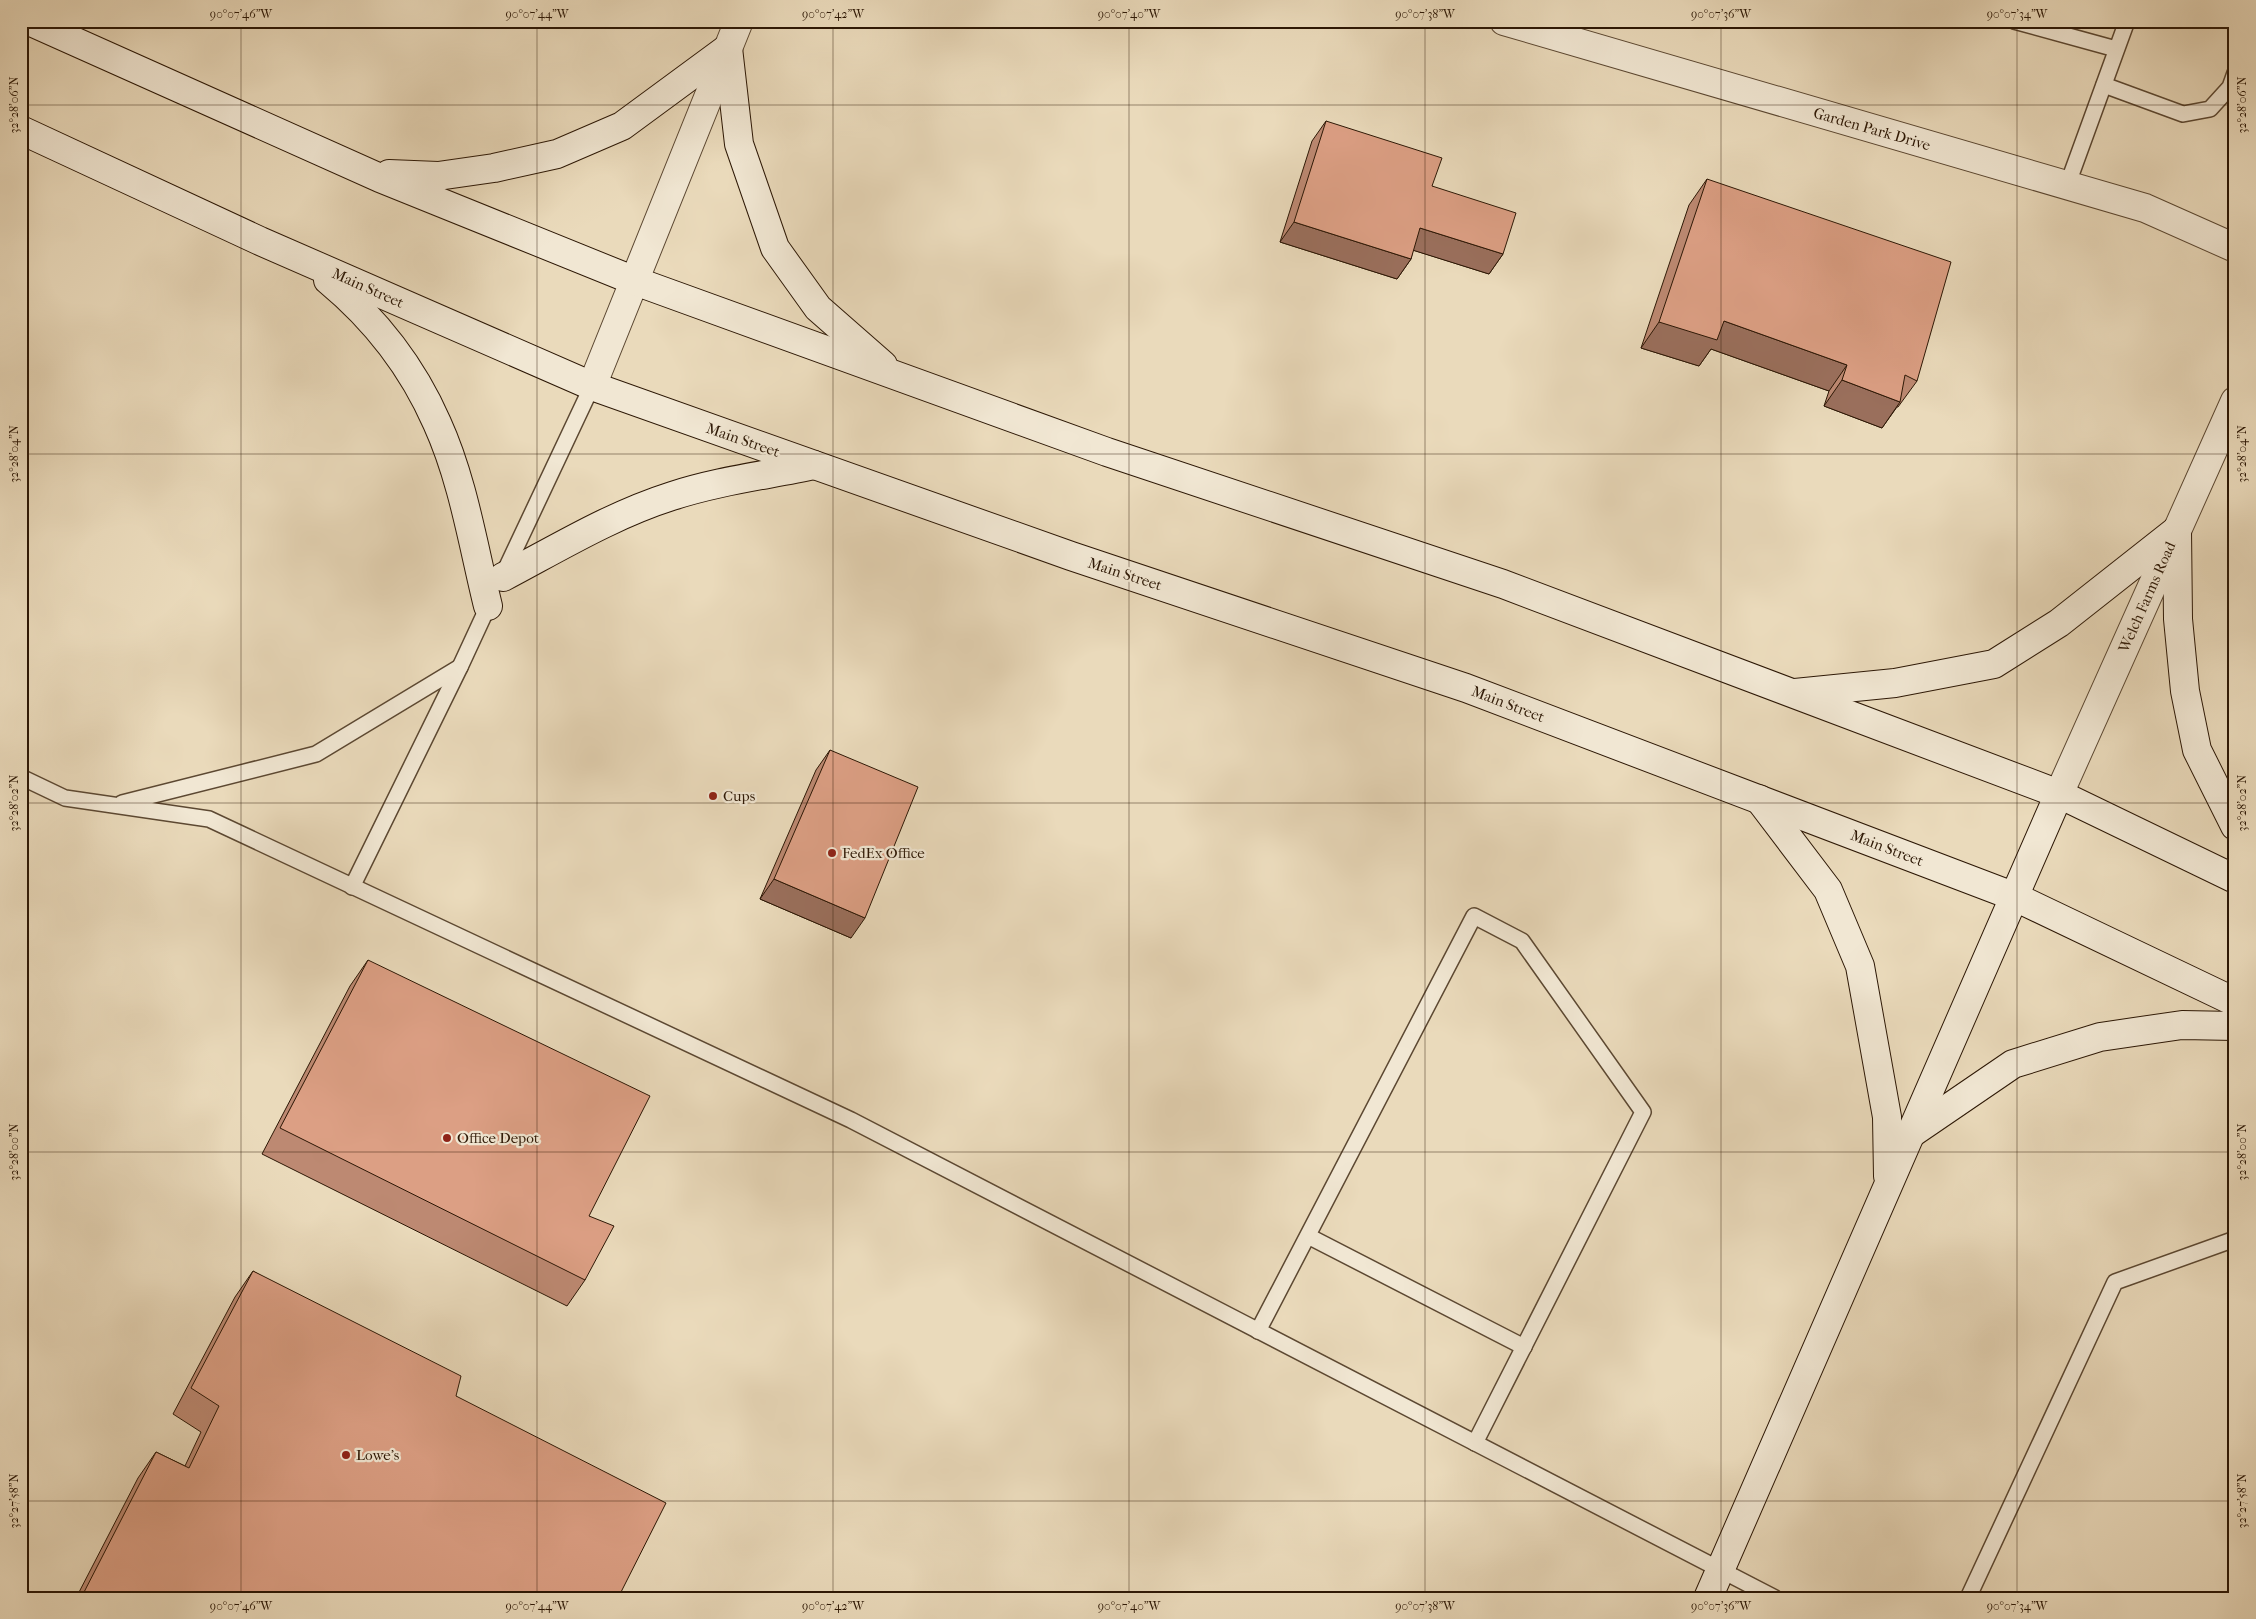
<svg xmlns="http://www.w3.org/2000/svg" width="2256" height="1619" viewBox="0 0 2256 1619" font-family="'IM FELL French Canon',serif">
  <rect width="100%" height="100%" fill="#eadabb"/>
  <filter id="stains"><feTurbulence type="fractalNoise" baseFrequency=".004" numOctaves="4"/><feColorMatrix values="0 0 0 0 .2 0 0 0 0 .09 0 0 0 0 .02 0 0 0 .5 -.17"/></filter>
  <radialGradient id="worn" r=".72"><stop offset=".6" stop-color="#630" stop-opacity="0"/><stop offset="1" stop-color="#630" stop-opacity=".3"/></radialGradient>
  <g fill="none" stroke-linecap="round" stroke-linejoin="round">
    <g stroke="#5c4832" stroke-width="18">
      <g id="lane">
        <polyline points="2014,21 2116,49"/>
        <polyline points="2104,85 2183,114 2210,109 2230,87 2235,73"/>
        <polyline points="2067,186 2127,21"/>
        <polyline points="503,575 592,386"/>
        <polyline points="21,777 65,798 209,819 851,1120 1775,1598"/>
        <polyline points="122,803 316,754 460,667"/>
        <polyline points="352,887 460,667 491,600"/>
        <polyline points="1308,1236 1524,1347"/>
        <polyline points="1258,1331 1474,916 1522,941 1643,1112 1475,1443"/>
        <polyline points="1968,1598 2115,1282 2235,1239"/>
      </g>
    </g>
    <g stroke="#5c4832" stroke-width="30">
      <g id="street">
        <polyline points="1504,21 2145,208 2235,248"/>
        <polyline points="592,386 739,21"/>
        <polyline points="2059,794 2235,401"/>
      </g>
    </g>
    <g stroke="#2c1705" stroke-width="30">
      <g id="secondary">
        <polyline points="29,21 380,178 635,281 1107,452 1503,584 2059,794 2235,879"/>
        <polyline points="728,48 739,144 775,248 818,308 883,365"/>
        <polyline points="21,130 260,241 592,386 1071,556 1466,688 2013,896 2235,1002"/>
        <polyline points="389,174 438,176 494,168 557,154 622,126 728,48"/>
        <path d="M328,280C375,319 412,366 437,423C463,480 473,545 488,606"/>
        <polyline points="2177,530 2178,619 2185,691 2197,750 2235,826"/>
        <path d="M503,577C558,548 612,515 672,496C718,481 767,475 814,465"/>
        <polyline points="1795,693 1895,683 1994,664 2059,623 2177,530"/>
        <polyline points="1759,799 1828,890 1860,966 1887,1117 1888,1176"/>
        <polyline points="1909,1135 2013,1064 2100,1037 2182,1025 2235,1026"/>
        <polyline points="1708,1598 2059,794"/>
      </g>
    </g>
    <use href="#lane" stroke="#f1e7d3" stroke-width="15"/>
    <use href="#street" stroke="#f1e7d3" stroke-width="28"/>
    <use href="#secondary" stroke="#f1e7d3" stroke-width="28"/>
  </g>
  <g fill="#bd8972" stroke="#2c1705">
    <polygon points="1326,121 1432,186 1503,254 1489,274 1413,250 1411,259 1397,279 1280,242 1312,141"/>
    <polygon points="1707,179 1917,381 1898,407 1897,407 1882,428 1824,406 1829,391 1711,349 1699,366 1641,348 1689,205"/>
    <polygon points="830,750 851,938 760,899 816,770"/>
    <polygon points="368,960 589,1216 585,1280 567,1306 262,1154 350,986"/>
    <polygon points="253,1271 456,1396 618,1598 76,1598 138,1478 156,1452 185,1466 201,1432 173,1414 235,1297"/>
  </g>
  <g fill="#9a6f5c" stroke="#2c1705">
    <polygon points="1294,222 1411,259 1397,279 1280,242"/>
    <polygon points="1420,228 1503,254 1489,274 1406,248"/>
    <polygon points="1724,321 1847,365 1829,391 1711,349 1699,366 1641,348 1659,322"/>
    <polygon points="1842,380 1900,402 1882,428 1824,406"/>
    <polygon points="774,879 865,918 851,938 760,899"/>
  </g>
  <g fill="#dc9f84" stroke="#2c1705">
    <polygon points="1326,121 1442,158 1432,186 1516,213 1503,254 1420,228 1411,259 1294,222"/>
    <polygon points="1707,179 1951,262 1917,381 1905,375 1900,402 1842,380 1847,365 1724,321 1717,340 1659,322"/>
    <polygon points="830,750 918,787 865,918 774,879"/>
    <polygon points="368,960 650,1096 589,1216 614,1226 585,1280 280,1128"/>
    <polygon points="253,1271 461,1376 456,1396 666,1503 618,1598 81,1598 156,1452 189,1468 219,1406 191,1388"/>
  </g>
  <path fill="none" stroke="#2c1705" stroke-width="1" stroke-opacity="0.45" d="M241,21V1598M537,21V1598M833,21V1598M1129,21V1598M1425,21V1598M1721,21V1598M2017,21V1598M21,105H2235M21,454H2235M21,803H2235M21,1152H2235M21,1501H2235"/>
  <g fill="#8f2418" stroke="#f1e7d3" stroke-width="2">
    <circle cx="713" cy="796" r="5"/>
    <circle cx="832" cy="853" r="5"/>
    <circle cx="447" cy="1138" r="5"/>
    <circle cx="346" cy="1455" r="5"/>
  </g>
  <g text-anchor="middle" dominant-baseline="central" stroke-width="4.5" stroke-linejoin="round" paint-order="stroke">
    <g font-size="15" fill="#2c1705" stroke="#f1e7d3">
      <text transform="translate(1872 129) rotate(16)">Garden Park Drive</text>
      <text transform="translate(368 288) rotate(24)">Main Street</text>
      <text transform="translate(743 440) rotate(19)">Main Street</text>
      <text transform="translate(1125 574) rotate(18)">Main Street</text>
      <text transform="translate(2147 597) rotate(-66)">Welch Farms Road</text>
      <text transform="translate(1508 704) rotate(21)">Main Street</text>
      <text transform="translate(1887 848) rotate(21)">Main Street</text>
    </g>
    <g font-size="15" fill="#2c1705" stroke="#f1e7d3" text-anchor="start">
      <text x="723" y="796">Cups</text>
      <text x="842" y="853">FedEx Office</text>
      <text x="457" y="1138">Office Depot</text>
      <text x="356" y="1455">Lowe's</text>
    </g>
  </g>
  <rect width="2256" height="1619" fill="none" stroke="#eadabb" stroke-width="55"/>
  <rect x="28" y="28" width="2200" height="1564" fill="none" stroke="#2c1705" stroke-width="2"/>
  <g font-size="12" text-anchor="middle" fill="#2c1705">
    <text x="241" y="18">90°07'46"W</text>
    <text x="537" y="18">90°07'44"W</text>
    <text x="833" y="18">90°07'42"W</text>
    <text x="1129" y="18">90°07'40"W</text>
    <text x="1425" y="18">90°07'38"W</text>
    <text x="1721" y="18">90°07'36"W</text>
    <text x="2017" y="18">90°07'34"W</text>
    <text transform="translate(14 105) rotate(-90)" y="4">32°28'06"N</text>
    <text transform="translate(2242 105) rotate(-90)" y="4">32°28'06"N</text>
    <text transform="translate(14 454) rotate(-90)" y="4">32°28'04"N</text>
    <text transform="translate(2242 454) rotate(-90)" y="4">32°28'04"N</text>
    <text transform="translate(14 803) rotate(-90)" y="4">32°28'02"N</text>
    <text transform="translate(2242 803) rotate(-90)" y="4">32°28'02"N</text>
    <text transform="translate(14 1152) rotate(-90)" y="4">32°28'00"N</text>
    <text transform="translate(2242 1152) rotate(-90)" y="4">32°28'00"N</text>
    <text transform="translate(14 1501) rotate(-90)" y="4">32°27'58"N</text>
    <text transform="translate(2242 1501) rotate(-90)" y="4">32°27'58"N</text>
    <text x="241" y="1610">90°07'46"W</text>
    <text x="537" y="1610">90°07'44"W</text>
    <text x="833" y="1610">90°07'42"W</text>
    <text x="1129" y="1610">90°07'40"W</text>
    <text x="1425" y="1610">90°07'38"W</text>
    <text x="1721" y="1610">90°07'36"W</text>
    <text x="2017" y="1610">90°07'34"W</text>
  </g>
  <rect width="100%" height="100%" filter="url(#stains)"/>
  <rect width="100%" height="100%" fill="url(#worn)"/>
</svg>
